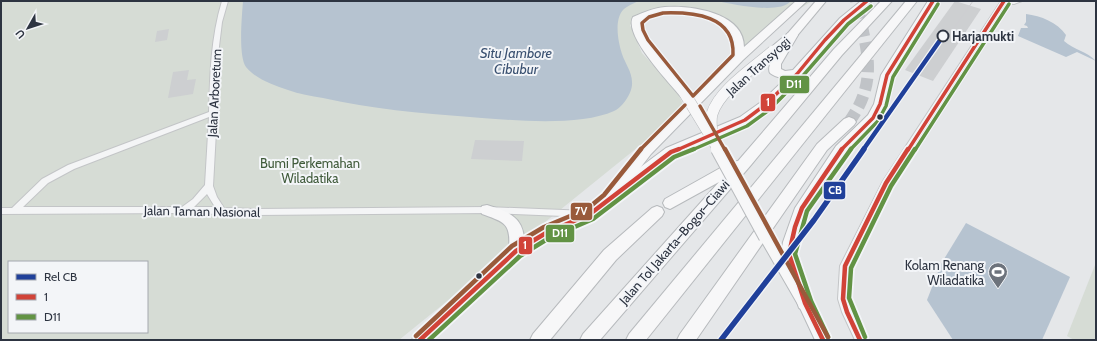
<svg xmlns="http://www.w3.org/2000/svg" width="1097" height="341" viewBox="0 0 1097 341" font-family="Cabin,sans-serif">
  <rect width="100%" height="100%" fill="#e5e7e9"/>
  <g fill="#d6dcd5" fill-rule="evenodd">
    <path d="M1,1H812L782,20L745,53C744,47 744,41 741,35C722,1 653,0 630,25L642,53L677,91L685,109L399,340H1ZM9,262H147V332H9Z"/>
    <polygon points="1095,265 1096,340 1074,340 1067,336"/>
  </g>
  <g fill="#b6c3d0">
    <path d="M243,1H639C634,3 627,6 623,10C614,20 618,42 622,54C625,63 632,72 632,82C633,92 623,107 614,111C579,127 508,120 470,117C420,113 371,109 323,98C311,96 299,94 288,90C273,85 256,79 246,67C238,56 242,15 243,1Z"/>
    <path d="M716,1H791C779,15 733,4 716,1Z"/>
    <path d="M1026,14C1041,16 1057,22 1066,35L1064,41C1074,50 1087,51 1096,61L1077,52L1066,57L1018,36L1021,28H1028L1027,26L1024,25L1026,22Z"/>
    <polygon points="966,223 1070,277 1042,340 953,340 927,300 941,264"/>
  </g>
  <g fill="#cdcfd1">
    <polygon points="955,1 981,9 933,81 905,70"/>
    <polygon points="169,29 167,40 155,42 157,31"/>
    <polygon points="189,70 187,80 196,79 193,94 168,98 173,72"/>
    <polygon points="475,140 524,141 522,161 471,159"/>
  </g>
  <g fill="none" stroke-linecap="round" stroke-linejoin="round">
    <path stroke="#c0c3c7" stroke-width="12" stroke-dasharray="12 6" stroke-linecap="butt" d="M849,122C880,79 866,48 856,1"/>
    <g stroke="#c3c5c7" stroke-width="2">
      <g id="minor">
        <path d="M222,1H228L222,22L216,71L217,113L213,186L217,197L224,208L257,209L487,207L588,211L591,212L592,214L591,216L588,217L487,213L257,215L184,213L1,214V208H12L42,179L68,165L209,112C210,74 211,37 222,1ZM209,117L205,185L193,199L182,207H23L48,183L74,169ZM207,194L215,207H194Z"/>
        <polygon points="1001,1 1022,1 1014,4 1006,3 889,184 850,266 848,299 852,312 865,340 855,340 842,312 838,299 840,266 883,181"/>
      </g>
    </g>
    <g stroke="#b7babd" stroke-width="2">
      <g id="trunk">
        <path d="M796,1H807L743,60L651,154L613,203L595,218L551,237L521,255L431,340H412L414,335L509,248C511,223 504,222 482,214L480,210L482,206L487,205C506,211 523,216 524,239L541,229L585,210L603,195L643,148L734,57C734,52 735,46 734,42C729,16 686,11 665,13C657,14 649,17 642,20C640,46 678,73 691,94L689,97H681C669,82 623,35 633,17C644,12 654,8 665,7C692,5 744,13 744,47Z"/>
        <polygon points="816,1 826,1 796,37 777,53 769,53 768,51 769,49 788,33"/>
        <polygon points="766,231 771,233 810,298 831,340 815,340 800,308 759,237 761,233"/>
      </g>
    </g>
    <g stroke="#b7babd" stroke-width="2">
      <g id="motorway">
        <path d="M861,1H872L848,22L829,42L801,77L769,108L750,123L676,156L613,203L608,205L603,203L601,199L603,195L666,148L740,117L761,102L785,79C781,78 773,76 770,73C765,65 783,40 788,33H796L798,35L781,64V69L785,71L793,70L840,18Z"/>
        <polygon points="881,1 892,1 842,55 751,165 600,340 580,340 583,334 719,182 670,209 665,207 663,203 665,199 731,162 738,161 834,49"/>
        <polygon points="906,1 917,1 646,340 626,340 629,334"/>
        <polygon points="928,1 938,1 893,75 886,104 878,121 846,154 809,210 799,242 797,254 813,303 811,308 805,311 799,308 781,254 783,242 795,208 836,146 868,115 874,104 881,75"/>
        <polygon points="849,117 854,119 856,122 854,125 827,150 696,340 677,340 680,334 817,144 844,119"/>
        <polygon points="657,206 662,208 664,212 662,216 616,260 550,340 530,340 533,334 604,250 652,208"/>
      </g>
    </g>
    <use href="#minor" fill="#f4f5f6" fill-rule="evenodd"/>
    <use href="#trunk" fill="#f7f7f8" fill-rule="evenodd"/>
    <use href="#motorway" fill="#f7f7f8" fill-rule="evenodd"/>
    <polyline stroke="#cdced1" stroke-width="1" points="947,38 973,1"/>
    <g stroke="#b7babd" stroke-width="12" stroke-linecap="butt">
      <g id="trunk-bridge-far1">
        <polyline points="685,94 719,150"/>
        <path d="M712,136C712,129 710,121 712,114C719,90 755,67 773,51"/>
      </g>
    </g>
    <g stroke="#b7babd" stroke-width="16" stroke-linecap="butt">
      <polyline id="trunk-bridge" points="718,149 766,237"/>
    </g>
    <use href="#trunk-bridge-far1" stroke="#f7f7f8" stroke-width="11"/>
    <use href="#trunk-bridge" stroke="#f7f7f8" stroke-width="14"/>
    <g stroke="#f3f5f8" stroke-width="6">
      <g id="bus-1-far1">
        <polyline points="677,150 745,120 765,105 797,74 825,40 844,20 867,1"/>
        <polyline points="841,150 873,118 880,104 887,75 933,1"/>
        <polyline points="908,150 1004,1"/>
      </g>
    </g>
    <g stroke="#f3f5f8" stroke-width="8">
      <g id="bus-1">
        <polyline points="420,340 516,251 546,233 590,214 671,152 679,149"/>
        <polyline points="823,340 805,303 789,254 795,227 802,208 842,149"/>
        <polyline points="860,340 847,312 843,299 845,266 886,183 908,149"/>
      </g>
    </g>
    <g stroke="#f3f5f8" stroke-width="6">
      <g id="bus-2-far1">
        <polyline points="692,150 747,126 769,110 801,78 848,24 871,6"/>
        <polyline points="850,150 878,121 886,106 893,77 938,4"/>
        <polyline points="915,150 1009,4"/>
      </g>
    </g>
    <g stroke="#f3f5f8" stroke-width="8">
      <g id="bus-2">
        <polyline points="828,337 811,301 795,254 807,211 851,149"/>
        <polyline points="865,337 849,298 851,268 891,186 915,149"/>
        <polyline points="429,340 520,256 549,238 593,219 674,157 694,149"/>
      </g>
    </g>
    <g stroke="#f3f5f8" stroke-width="6">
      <g id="bus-3-far1">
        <path d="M663,13C693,12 735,15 733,55L693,96L648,40L643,30L642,23L649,17Z"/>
        <polyline points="700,106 725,150"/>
        <polyline points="640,150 685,105"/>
      </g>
    </g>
    <g stroke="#f3f5f8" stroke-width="8">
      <g id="bus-3">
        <polyline points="725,149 828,337"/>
        <polyline points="416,336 512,246 544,227 587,209 604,195 641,149"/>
      </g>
    </g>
    <use href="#bus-1-far1" stroke="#d14338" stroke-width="3.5"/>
    <use href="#bus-1" stroke="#d14338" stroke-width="4.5"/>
    <use href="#bus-2-far1" stroke="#629344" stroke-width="3.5"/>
    <use href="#bus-2" stroke="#629344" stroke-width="4.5"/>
    <use href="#bus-3-far1" stroke="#995a3b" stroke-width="3.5"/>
    <use href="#bus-3" stroke="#995a3b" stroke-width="4.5"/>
    <g stroke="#f3f5f8" stroke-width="7">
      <polyline id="rail-1-far1" points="863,150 943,36"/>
    </g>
    <g stroke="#f3f5f8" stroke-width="8">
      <polyline id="rail-1" points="721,340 814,220 864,149"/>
    </g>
    <use href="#rail-1-far1" stroke="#20409a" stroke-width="4.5"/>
    <use href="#rail-1" stroke="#20409a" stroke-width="5.5"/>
  </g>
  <defs>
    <g id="stadium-pin" transform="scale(1)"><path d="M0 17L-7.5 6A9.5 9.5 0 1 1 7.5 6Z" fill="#6d737c" stroke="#f3f5f8"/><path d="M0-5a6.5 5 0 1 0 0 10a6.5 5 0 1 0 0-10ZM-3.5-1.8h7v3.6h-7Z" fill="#fff"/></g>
  </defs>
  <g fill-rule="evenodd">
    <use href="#stadium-pin" x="998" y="272"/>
  </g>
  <circle fill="#f3f5f8" stroke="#2d3441" stroke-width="2" cx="943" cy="36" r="5.5"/>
  <g fill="#2d3441" stroke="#f3f5f8" stroke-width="1.5">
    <circle cx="880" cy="117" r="3.5"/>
    <circle cx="479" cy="276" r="3.5"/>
  </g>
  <g text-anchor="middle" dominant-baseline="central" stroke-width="4" stroke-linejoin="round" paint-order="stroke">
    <g font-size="13" font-weight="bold" fill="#2d3441" stroke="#f3f5f8" text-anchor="start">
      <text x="952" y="36">Harjamukti</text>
    </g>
    <g font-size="13" fill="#2d3441" stroke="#f3f5f8">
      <text transform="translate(758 66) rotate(-42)">Jalan Transyogi</text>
      <text transform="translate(214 93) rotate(-87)">Jalan Arboretum</text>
      <text transform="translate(202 211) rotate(1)">Jalan Taman Nasional</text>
      <text transform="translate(674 242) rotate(-49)">Jalan Tol Jakarta–Bogor–Ciawi</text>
    </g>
    <g font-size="13" fill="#405b3b" stroke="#f3f5f8">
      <text x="310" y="163">Bumi Perkemahan<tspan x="310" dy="15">Wiladatika</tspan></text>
    </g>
    <g font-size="13" fill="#2d3441" stroke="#f3f5f8" text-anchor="end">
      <text x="984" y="265">Kolam Renang<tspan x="984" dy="15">Wiladatika</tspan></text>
    </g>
    <g font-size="14" font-style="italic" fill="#3a5171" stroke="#f3f5f8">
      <text x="516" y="53">Situ Jambore<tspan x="516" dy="16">Cibubur</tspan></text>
    </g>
  </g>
  <g stroke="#f3f5f8" stroke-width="1.5">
    <rect x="779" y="75" width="31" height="19" rx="4" fill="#629344"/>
    <rect x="760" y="93" width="16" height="19" rx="4" fill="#d14338"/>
    <rect x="823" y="181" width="23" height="19" rx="4" fill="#20409a"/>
    <rect x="570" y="202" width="23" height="19" rx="4" fill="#995a3b"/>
    <rect x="545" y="224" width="30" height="19" rx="4" fill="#629344"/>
    <rect x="518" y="236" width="15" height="19" rx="4" fill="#d14338"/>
  </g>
  <g font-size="11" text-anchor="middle" font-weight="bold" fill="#fff">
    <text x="794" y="88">D11</text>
    <text x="768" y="106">1</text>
    <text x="835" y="194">CB</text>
    <text x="581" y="215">7V</text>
    <text x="560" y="237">D11</text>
    <text x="525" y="249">1</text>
  </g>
  <rect width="1097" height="341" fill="none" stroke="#2d3441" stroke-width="4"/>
  <rect x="8" y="261" width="140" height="72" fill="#f3f5f8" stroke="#a4a8af"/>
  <rect x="16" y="274" width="20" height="6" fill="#20409a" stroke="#a4a8af"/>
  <text x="44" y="281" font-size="12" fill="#2d3441">Rel CB</text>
  <rect x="16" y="294" width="20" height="6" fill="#d14338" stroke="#a4a8af"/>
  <text x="44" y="301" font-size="12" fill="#2d3441">1</text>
  <rect x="16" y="314" width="20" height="6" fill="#629344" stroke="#a4a8af"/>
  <text x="44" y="321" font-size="12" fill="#2d3441">D11</text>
  <g transform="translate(28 28) rotate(231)" stroke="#f3f5f8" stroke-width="3" paint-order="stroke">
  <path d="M0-3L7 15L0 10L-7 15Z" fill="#2d3441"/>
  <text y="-6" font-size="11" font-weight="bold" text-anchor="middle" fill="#2d3441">U</text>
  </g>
</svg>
